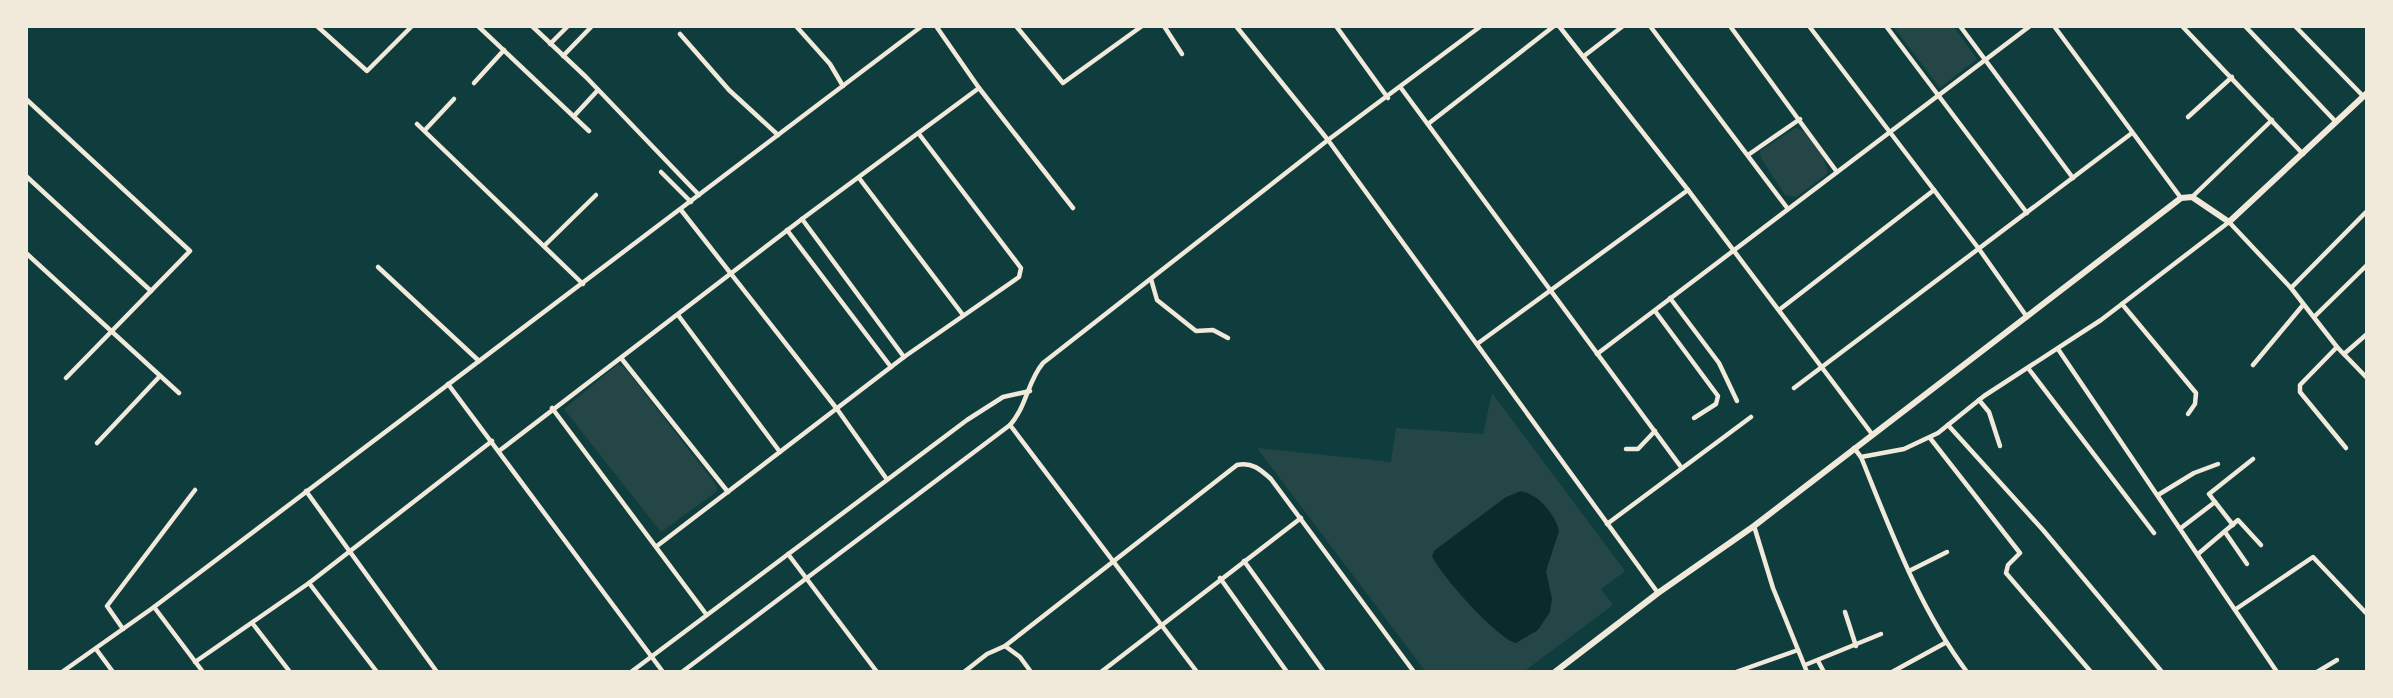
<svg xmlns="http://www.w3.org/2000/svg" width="2393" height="698" viewBox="0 0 2393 698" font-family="'IBM Plex Sans',sans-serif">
  <rect width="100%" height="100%" fill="#0f3d3e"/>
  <g fill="#244646">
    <polygon points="1893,26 1953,26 1977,59 1940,88"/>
    <path d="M1795,128C1809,129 1828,160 1827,174L1796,197L1785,195L1761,158L1760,151Z"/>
    <polygon points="618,364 625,368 717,486 716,492 661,532 564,409"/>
    <polygon points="1492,393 1625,571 1601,589 1613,605 1523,672 1426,672 1257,448 1391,462 1396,428 1483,434"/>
  </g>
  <path fill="#0a2a2b" d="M1521,491C1539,495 1555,514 1559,531L1546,571L1552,599L1550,612L1538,630L1516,643C1498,639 1440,575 1432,556L1435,550L1506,497Z"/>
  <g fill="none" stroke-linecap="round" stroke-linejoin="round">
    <g stroke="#f1e9da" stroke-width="4.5">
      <polyline points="317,26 367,71 412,26"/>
      <polyline points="478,26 589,131"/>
      <polyline points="532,26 586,77 699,195"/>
      <polyline points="796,26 830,64 843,86"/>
      <polyline points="936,26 979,88 1073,208"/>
      <polyline points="1016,26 1063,83 1142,26"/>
      <polyline points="1164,26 1182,54"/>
      <polyline points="1236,26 1328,140 1658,593"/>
      <polyline points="1336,26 1388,98"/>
      <polyline points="1559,26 1688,190 1872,434"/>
      <polyline points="1650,26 1788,209"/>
      <polyline points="1730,26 1837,172"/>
      <polyline points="1809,26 1979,249 2027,317"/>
      <polyline points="1886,26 2027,213"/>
      <polyline points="1960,26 2073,178"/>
      <polyline points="2054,26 2181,198"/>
      <polyline points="2182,26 2303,154"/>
      <polyline points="2245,26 2336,122"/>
      <polyline points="2295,26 2363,96"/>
      <polyline points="680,34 729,90 778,135"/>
      <polyline points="550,44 568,26"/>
      <polyline points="563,56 592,26"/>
      <polyline points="1584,56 1623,26"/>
      <polyline points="474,83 504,50"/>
      <polyline points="1401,88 1681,467"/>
      <polyline points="26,99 190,251 66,378"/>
      <polyline points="574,116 598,90"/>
      <polyline points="2188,117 2232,77"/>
      <polyline points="417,124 583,284"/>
      <polyline points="1428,124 1554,26"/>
      <polyline points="425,130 454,99"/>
      <polyline points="1748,155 1800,119"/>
      <polyline points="661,172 691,202"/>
      <polyline points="26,176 151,291"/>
      <polyline points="859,178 963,315"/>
      <polyline points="2192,197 2272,120"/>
      <polyline points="681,210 837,409 886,478"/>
      <polyline points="802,219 904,357"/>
      <polyline points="787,230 891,367"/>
      <polyline points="544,246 596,195"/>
      <polyline points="26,253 179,393"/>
      <polyline points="378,267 479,361"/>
      <polyline points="1151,279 1157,300 1196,331 1213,330 1228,338"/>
      <polyline points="2291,288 2367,211"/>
      <polyline points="1670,298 1719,363 1737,401"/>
      <polyline points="2122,304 2196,393 2195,404 2188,414"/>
      <polyline points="1779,310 1934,190"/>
      <polyline points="1655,311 1718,396 1716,404 1694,418"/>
      <polyline points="678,315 780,452"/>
      <polyline points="2314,317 2367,265"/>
      <polyline points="1477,344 1688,190"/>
      <polyline points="2337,347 2300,385 2300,392 2346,448"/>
      <polyline points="2058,349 2277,672"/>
      <polyline points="1597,354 2030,26"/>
      <polyline points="2344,354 2367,334"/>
      <polyline points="621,358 728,492"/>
      <polyline points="2253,365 2303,305"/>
      <polyline points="2028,368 2154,533"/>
      <polyline points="448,384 663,672"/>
      <polyline points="1794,388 2132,133"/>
      <polyline points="1979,400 1989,412 2000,446"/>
      <polyline points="552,408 706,614"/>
      <polyline points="1010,425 1197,672"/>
      <polyline points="1948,425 2043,530 2162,672"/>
      <polyline points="1930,438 2020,553 2008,565 2006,573 2091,672"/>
      <polyline points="97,443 160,376"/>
      <polyline points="1854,448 1861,457 1904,449 1938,433 1984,396 2101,320 2229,222 2291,288 2337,347 2367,378"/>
      <polyline points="1626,449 1638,449 1655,431"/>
      <polyline points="499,451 802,219 979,88"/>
      <path d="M1861,457C1891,531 1919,608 1967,672"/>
      <polyline points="306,491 437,672"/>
      <polyline points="2158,495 2194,473 2218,464"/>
      <polyline points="2215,502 2233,525"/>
      <polyline points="1607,524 1751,417"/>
      <polyline points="1754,526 1773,588 1807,672"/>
      <polyline points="2181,528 2215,502 2209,494 2253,459"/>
      <polyline points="2225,532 2247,564"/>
      <polyline points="657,546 904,357 1019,277 1021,268 919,134"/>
      <polyline points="788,554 877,672"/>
      <polyline points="2198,554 2238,520 2261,545"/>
      <polyline points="1244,561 1324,672"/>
      <polyline points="1909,571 1947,552"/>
      <polyline points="1220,578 1287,672"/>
      <polyline points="309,583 377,672"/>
      <polyline points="154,607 203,672"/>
      <polyline points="2236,609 2313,557 2367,614"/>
      <polyline points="1845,612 1856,646"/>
      <polyline points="253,624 290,672"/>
      <polyline points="123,629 107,606 195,490"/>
      <path d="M1005,646L1237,465C1252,462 1260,469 1271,479L1414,672"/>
      <polyline points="96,649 113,672"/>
      <polyline points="1818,661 1824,672"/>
      <polyline points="195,662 309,583 492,441"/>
      <polyline points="1805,665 1881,634"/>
      <polyline points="62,672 154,607 922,26"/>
      <polyline points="631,672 967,420 1003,397 1030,391"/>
      <path d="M682,672L1010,425C1027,406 1027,382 1043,363L1328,140L1481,26"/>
      <polyline points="964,672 987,654 1005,646 1020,657 1031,672"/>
      <polyline points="1101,672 1301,518"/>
      <polyline points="1736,672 1798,650"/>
      <polyline points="1892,672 1945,643"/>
      <polyline points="2317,672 2337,660"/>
    </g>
    <polyline stroke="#f1e9da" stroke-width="6" points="1555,672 1658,593 1754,526 2181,198 2192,197 2229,222 2367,93"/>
  </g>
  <rect width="2393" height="698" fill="none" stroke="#f1e9da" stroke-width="56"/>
</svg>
